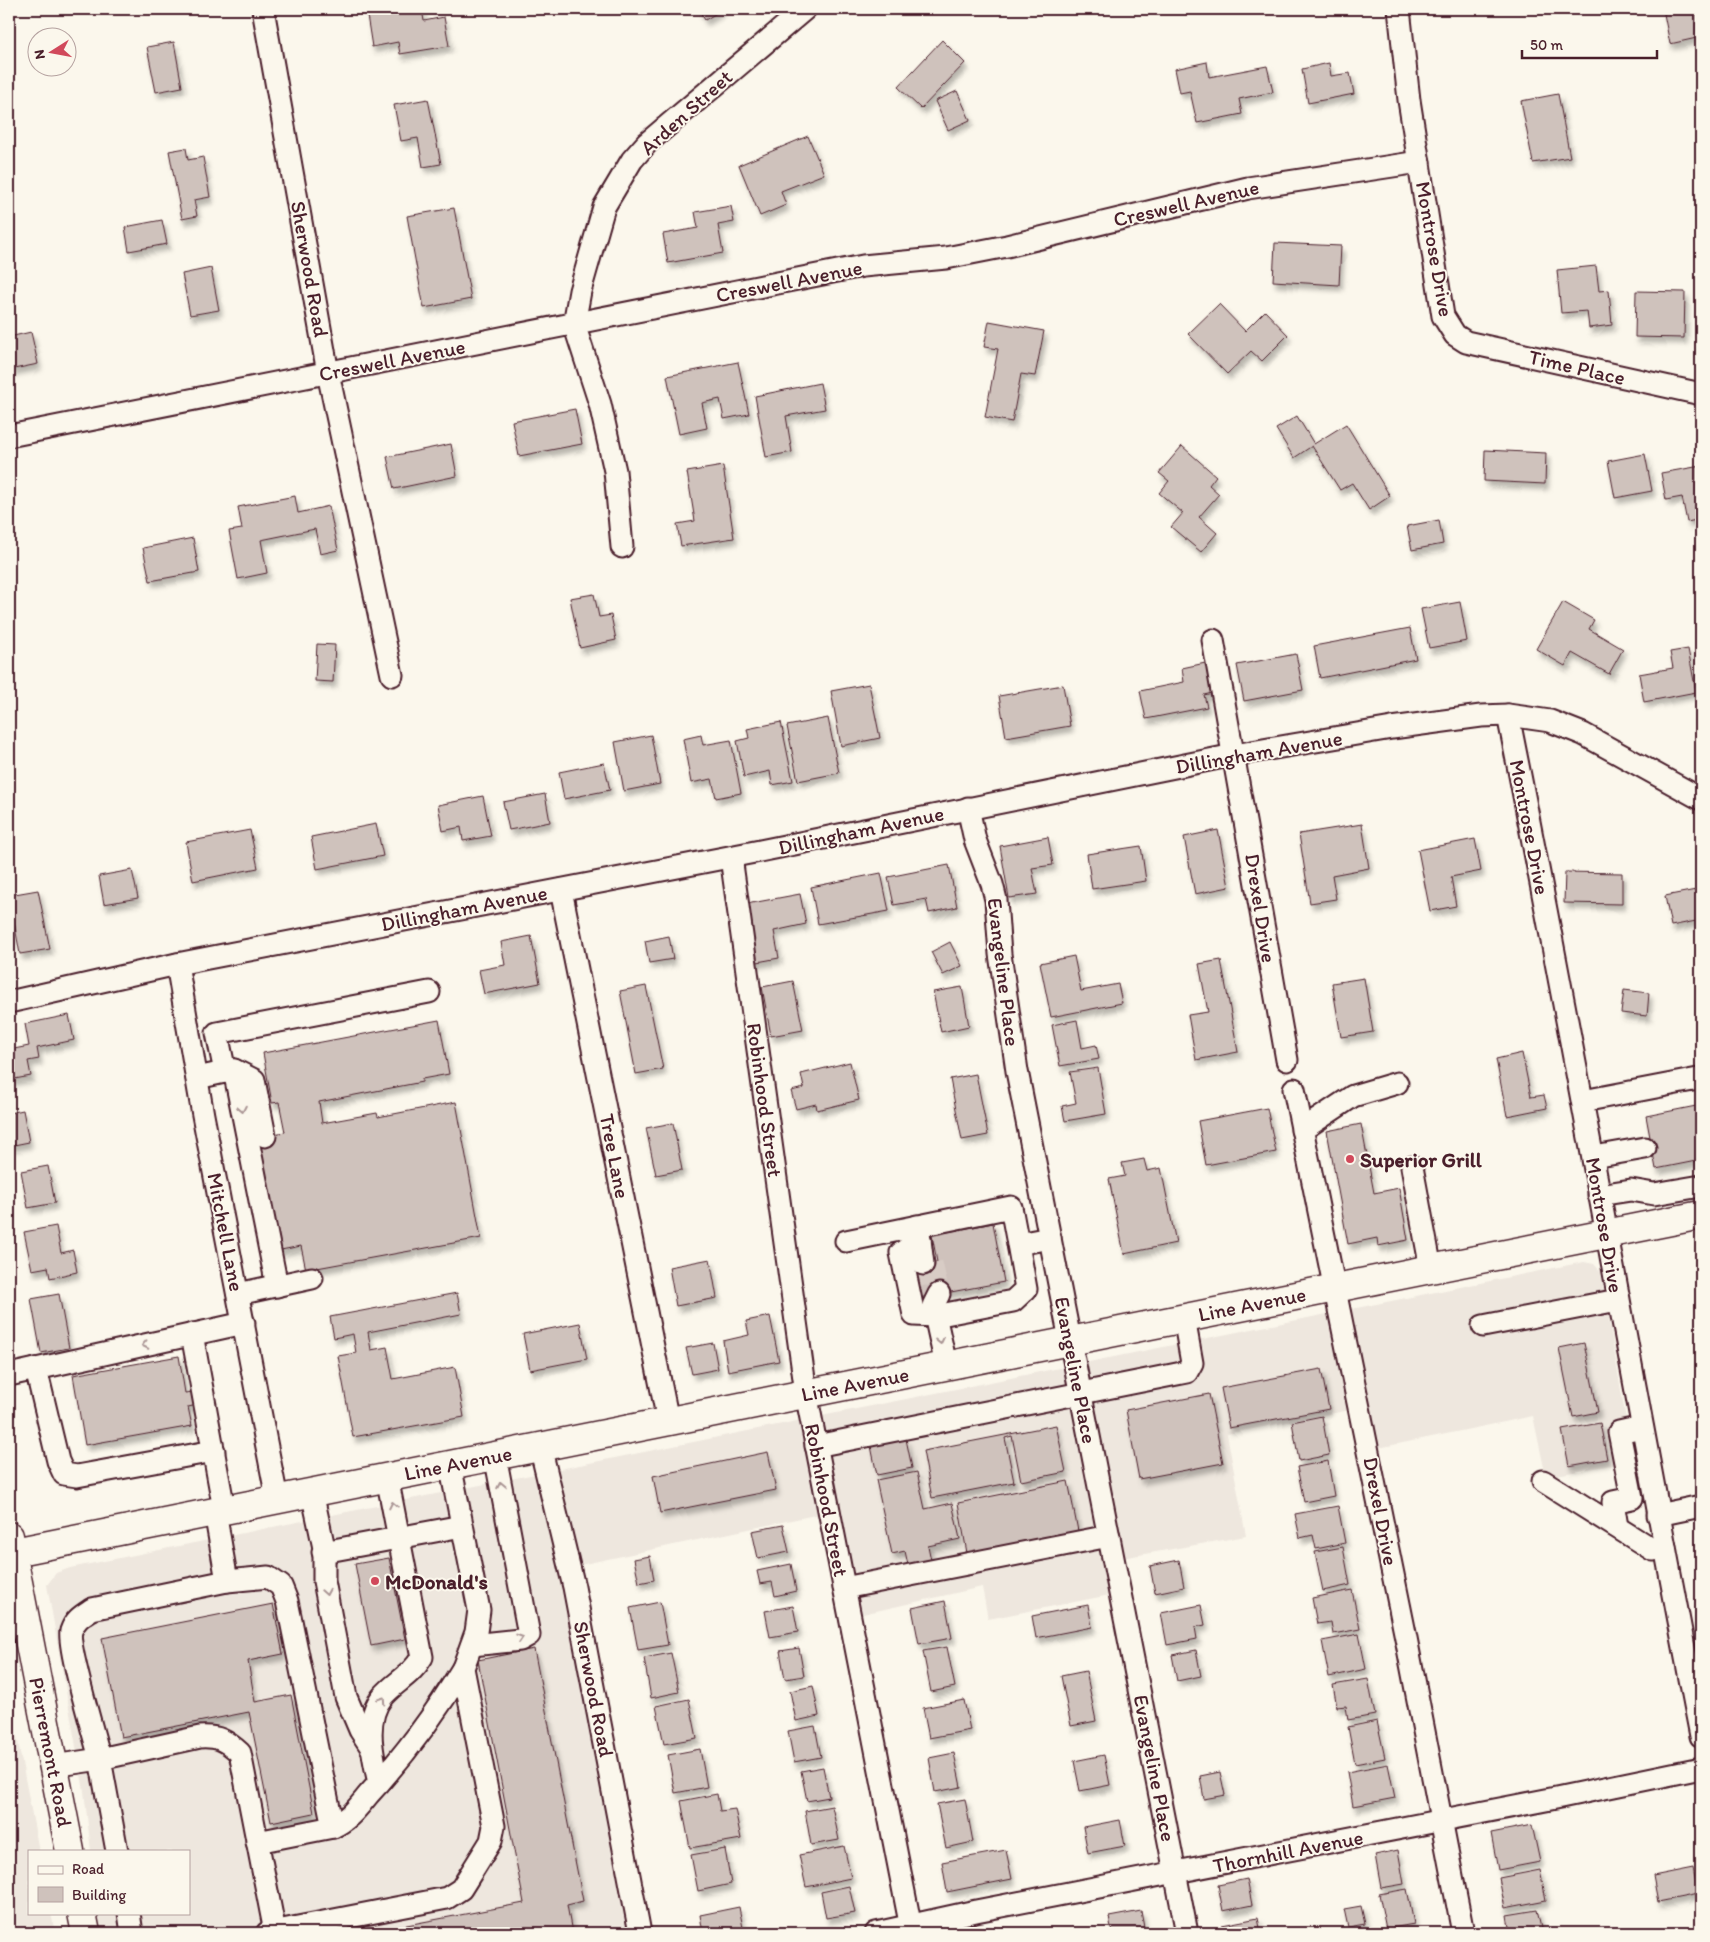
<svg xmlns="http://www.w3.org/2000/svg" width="1710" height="1942" viewBox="0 0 1710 1942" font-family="Itim,sans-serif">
  <defs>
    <filter id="shadow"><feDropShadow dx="3" dy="5.5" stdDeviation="2.5" flood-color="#0004"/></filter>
  </defs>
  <rect width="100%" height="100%" fill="#fbf7ec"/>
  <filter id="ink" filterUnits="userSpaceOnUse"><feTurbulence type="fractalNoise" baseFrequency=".02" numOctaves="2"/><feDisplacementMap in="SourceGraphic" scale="10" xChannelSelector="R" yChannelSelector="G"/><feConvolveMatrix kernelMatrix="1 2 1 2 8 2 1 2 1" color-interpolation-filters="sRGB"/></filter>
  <g filter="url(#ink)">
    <g fill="#eee7de">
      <polygon points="1584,1262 1594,1264 1601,1272 1633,1461 1546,1477 1533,1416 1359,1452 1350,1410 1227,1434 1246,1536 1122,1558 1130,1591 988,1619 982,1587 841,1619 820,1514 561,1569 631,1933 102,1933 97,1913 189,1913 189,1851 91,1851 84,1791 47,1585 56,1573 70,1568"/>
      <polygon points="9,1695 39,1851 29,1851 29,1913 51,1913 55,1933 9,1933"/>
    </g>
    <g fill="#cfc2bc" stroke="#4a1f2b" filter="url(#shadow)">
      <polygon points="366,9 422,9 424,21 444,17 449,46 400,54 398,42 372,47"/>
      <polygon points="698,9 723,9 705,20"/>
      <polygon points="1663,9 1701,9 1701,37 1670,44"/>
      <polygon points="942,40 965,63 921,109 898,87"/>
      <polygon points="174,42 182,87 156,92 147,47"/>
      <polygon points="1207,62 1209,77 1267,66 1273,92 1239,99 1242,114 1197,123 1190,91 1180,93 1175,69"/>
      <polygon points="1329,63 1331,76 1350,73 1354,94 1308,103 1302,69"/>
      <polygon points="957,91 970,120 948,130 935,101"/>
      <polygon points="1558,94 1570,157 1533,163 1521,101"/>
      <polygon points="428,99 441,164 423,167 418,138 401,141 394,105"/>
      <polygon points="808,136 824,174 781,191 786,205 760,216 739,165"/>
      <polygon points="186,148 188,160 203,157 210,197 194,200 197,216 182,219 169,151"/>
      <polygon points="731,206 734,222 718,225 723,253 668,263 663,234 698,228 695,212"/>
      <polygon points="454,208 471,299 424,308 407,216"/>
      <polygon points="162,220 167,244 129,251 125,227"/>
      <polygon points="1275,243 1341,246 1339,285 1273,281"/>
      <polygon points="1596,266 1599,291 1609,290 1612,325 1589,328 1587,311 1561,313 1557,270"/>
      <polygon points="211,268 219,310 190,315 182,274"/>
      <polygon points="1636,291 1685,292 1684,338 1635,337"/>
      <polygon points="1219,304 1245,331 1265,311 1288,335 1262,361 1251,351 1227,374 1188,334"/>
      <polygon points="989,321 1044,331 1035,376 1021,374 1012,422 985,417 998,349 984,347"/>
      <polygon points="31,332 38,364 9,370 9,337"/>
      <polygon points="738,362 749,414 724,419 720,399 702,403 707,428 679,434 667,376"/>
      <polygon points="820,383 825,409 786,416 792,452 766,457 755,396"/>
      <polygon points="575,409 582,444 519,456 512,421"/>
      <polygon points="1297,416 1314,444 1346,424 1390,496 1369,510 1352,483 1340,490 1312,446 1294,458 1276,429"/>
      <polygon points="451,444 457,476 394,489 387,457"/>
      <polygon points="1182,446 1216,476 1209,485 1219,494 1199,517 1217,533 1201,552 1171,527 1183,513 1159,493 1169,481 1159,473"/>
      <polygon points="1485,450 1546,453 1545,484 1484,481"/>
      <polygon points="1645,454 1652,491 1615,498 1608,461"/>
      <polygon points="723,466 734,538 681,546 677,524 695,521 687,472"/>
      <polygon points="1701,466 1701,519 1687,522 1682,497 1666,500 1661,473"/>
      <polygon points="295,496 298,513 329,506 338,550 320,554 315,529 261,540 267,573 238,579 229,531 242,529 238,507"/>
      <polygon points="1439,520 1443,544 1412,550 1407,526"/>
      <polygon points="193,538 199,572 150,581 143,548"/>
      <polygon points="594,594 599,617 611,615 616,640 580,648 570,598"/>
      <polygon points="1460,602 1467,641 1429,648 1421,609"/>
      <polygon points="1563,602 1594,620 1589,629 1623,649 1609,674 1572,653 1565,666 1536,649"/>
      <polygon points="1410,628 1416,659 1320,678 1314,646"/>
      <polygon points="317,644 335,645 333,682 315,681"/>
      <polygon points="1688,649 1696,692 1644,702 1639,674 1673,668 1670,652"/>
      <polygon points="1296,654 1303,690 1244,701 1237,665"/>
      <polygon points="1210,662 1216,692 1204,695 1207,707 1146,719 1140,691 1184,682 1182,668"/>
      <polygon points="869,684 880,738 841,746 831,691"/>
      <polygon points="1063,685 1070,726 1006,737 999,696"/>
      <polygon points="828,718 839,773 798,781 787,726"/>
      <polygon points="781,722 793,781 772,785 770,771 744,777 737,741 749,738 747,729"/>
      <polygon points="651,735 660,784 624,791 615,742"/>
      <polygon points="701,735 703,745 731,740 741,793 716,798 712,779 691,783 683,739"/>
      <polygon points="604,763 610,790 564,799 559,772"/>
      <polygon points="545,794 550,822 509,830 503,802"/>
      <polygon points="483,796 491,836 463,841 461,827 443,831 438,805"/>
      <polygon points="376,824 383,856 317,869 311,837"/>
      <polygon points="1362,824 1369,868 1332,875 1336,899 1310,903 1299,834"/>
      <polygon points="250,830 258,868 193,881 186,842"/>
      <polygon points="1218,830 1229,887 1195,894 1184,837"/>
      <polygon points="1048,837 1053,865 1032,868 1037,894 1009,898 1000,846"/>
      <polygon points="1475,839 1481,871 1451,877 1456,906 1430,911 1418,850"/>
      <polygon points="1141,846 1146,881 1092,889 1087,854"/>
      <polygon points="949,865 957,907 929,913 926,899 894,905 888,877"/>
      <polygon points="132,870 138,898 104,904 99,876"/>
      <polygon points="1565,872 1622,873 1622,904 1564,903"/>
      <polygon points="881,873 889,911 818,924 811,887"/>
      <polygon points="1701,889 1701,920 1671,926 1665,896"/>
      <polygon points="38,890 50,949 20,954 9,895"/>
      <polygon points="800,894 806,924 774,931 779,958 752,963 741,905"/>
      <polygon points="531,936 540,983 484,994 479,970 505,965 501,942"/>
      <polygon points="669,936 673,959 649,963 645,941"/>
      <polygon points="950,942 962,966 943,975 931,952"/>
      <polygon points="1074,956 1081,991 1118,984 1122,1003 1051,1017 1040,963"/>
      <polygon points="1221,960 1238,1052 1196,1060 1188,1015 1208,1012 1199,964"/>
      <polygon points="1364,978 1373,1032 1341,1037 1332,983"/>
      <polygon points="793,981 803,1030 771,1036 762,987"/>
      <polygon points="646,986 663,1069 636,1074 620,991"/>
      <polygon points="962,987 969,1026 941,1032 933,992"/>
      <polygon points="1624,990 1649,993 1647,1016 1621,1013"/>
      <polygon points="69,1015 74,1040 37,1048 39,1059 28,1061 31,1076 9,1080 9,1050 29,1046 25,1024"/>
      <polygon points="439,1020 449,1074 422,1079 422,1082 319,1102 322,1123 377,1113 378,1117 456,1102 481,1238 306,1270 301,1246 276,1251 255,1137 285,1132 279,1102 272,1103 263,1053"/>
      <polygon points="1077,1020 1082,1048 1096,1045 1099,1059 1060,1066 1052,1025"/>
      <polygon points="1522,1053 1531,1097 1544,1095 1547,1108 1507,1116 1496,1059"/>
      <polygon points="850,1062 859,1100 817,1110 816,1104 796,1109 791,1091 804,1088 801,1074"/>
      <polygon points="1098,1068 1106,1114 1065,1121 1062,1106 1076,1103 1070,1072"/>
      <polygon points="976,1074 988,1135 962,1140 950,1079"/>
      <polygon points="1701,1105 1701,1160 1656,1169 1646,1116"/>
      <polygon points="1267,1108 1276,1152 1206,1165 1198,1121"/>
      <polygon points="23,1110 29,1142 9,1146 9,1113"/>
      <polygon points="673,1123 682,1170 656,1175 646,1128"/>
      <polygon points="1361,1124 1374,1193 1399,1188 1408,1240 1378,1246 1377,1238 1348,1244 1327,1131"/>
      <polygon points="1144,1159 1147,1171 1161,1168 1176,1243 1124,1254 1109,1179 1125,1176 1122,1163"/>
      <polygon points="48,1166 55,1203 28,1208 21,1171"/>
      <polygon points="993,1223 1004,1282 914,1299 908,1267 937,1262 932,1235"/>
      <polygon points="56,1226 61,1253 73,1250 77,1272 50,1278 48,1267 32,1270 24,1232"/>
      <polygon points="710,1259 717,1298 676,1306 669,1267"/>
      <polygon points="457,1293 461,1314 368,1332 371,1350 387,1347 393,1379 455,1367 464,1417 353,1437 338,1356 356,1353 353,1334 334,1338 330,1317"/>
      <polygon points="59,1294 69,1348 41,1353 31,1299"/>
      <polygon points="770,1316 779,1361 728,1371 723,1341 749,1335 746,1321"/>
      <polygon points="580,1323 587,1359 530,1370 523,1334"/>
      <polygon points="713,1343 718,1369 692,1374 686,1348"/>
      <polygon points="1584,1343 1598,1412 1573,1417 1559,1348"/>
      <polygon points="179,1356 185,1393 200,1391 202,1404 188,1407 192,1426 85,1445 73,1375"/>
      <polygon points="1321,1369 1329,1409 1229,1428 1221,1388"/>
      <polygon points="1209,1394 1223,1463 1139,1479 1126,1410"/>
      <polygon points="1322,1416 1329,1455 1299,1461 1292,1422"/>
      <polygon points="1600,1423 1607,1459 1569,1466 1562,1430"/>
      <polygon points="1056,1425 1066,1472 1021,1481 1012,1436 1005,1438 1014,1482 932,1498 923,1451"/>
      <polygon points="906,1439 912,1468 877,1475 871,1446"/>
      <polygon points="768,1452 776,1490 660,1513 653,1476"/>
      <polygon points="1328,1461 1334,1496 1304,1502 1297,1467"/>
      <polygon points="917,1472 925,1509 952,1503 960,1539 928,1546 931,1560 908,1565 905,1551 892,1554 876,1480"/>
      <polygon points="1068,1481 1078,1531 967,1553 958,1503"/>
      <polygon points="1338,1506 1345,1543 1316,1549 1313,1535 1300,1538 1295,1514"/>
      <polygon points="783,1525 789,1552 758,1558 752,1531"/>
      <polygon points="1343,1547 1350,1585 1323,1591 1315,1552"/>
      <polygon points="650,1556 654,1580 639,1583 634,1559"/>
      <polygon points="389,1558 405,1639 371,1646 355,1564"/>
      <polygon points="1701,1558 1701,1587 1696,1559"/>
      <polygon points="1179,1560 1184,1587 1155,1593 1150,1566"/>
      <polygon points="791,1564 796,1591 775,1596 772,1582 760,1584 757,1571"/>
      <polygon points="1352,1590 1360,1629 1333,1634 1331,1622 1317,1624 1312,1598"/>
      <polygon points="945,1601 952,1638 919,1644 912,1608"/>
      <polygon points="660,1602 668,1645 638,1650 630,1608"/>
      <polygon points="273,1604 283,1654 248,1661 255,1702 291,1695 314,1813 271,1822 249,1712 121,1737 102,1638"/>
      <polygon points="1088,1605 1092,1627 1036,1638 1032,1616"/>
      <polygon points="1201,1605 1205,1625 1195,1627 1197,1639 1167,1645 1161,1613"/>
      <polygon points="793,1606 798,1632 770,1637 765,1611"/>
      <polygon points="1359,1634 1366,1669 1329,1677 1322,1641"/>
      <polygon points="947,1647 955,1687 931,1692 923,1651"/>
      <polygon points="799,1648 804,1676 785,1679 780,1651"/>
      <polygon points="534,1649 583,1901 567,1905 572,1933 364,1933 524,1903 478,1660"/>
      <polygon points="1196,1650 1201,1676 1177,1681 1172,1655"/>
      <polygon points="671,1653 679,1692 651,1698 644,1658"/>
      <polygon points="1086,1671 1096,1721 1071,1726 1061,1676"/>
      <polygon points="1368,1679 1375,1715 1348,1720 1346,1706 1337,1707 1333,1685"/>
      <polygon points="813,1686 819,1716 796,1721 790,1691"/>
      <polygon points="689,1699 697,1738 664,1744 656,1706"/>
      <polygon points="964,1700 970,1730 929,1738 923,1708"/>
      <polygon points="1377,1721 1385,1758 1355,1764 1348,1727"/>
      <polygon points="815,1726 821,1757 794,1762 788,1731"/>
      <polygon points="700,1749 707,1787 675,1793 668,1755"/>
      <polygon points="954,1753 961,1787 935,1792 929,1758"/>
      <polygon points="1104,1755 1110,1785 1080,1791 1074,1761"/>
      <polygon points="1388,1764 1395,1798 1353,1806 1347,1772"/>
      <polygon points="823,1767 829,1797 807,1801 801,1771"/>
      <polygon points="1220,1772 1225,1795 1204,1799 1200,1776"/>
      <polygon points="717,1794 720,1811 735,1809 741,1839 690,1848 681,1801"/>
      <polygon points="965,1799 973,1842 946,1848 937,1804"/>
      <polygon points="832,1806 839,1840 811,1845 805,1811"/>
      <polygon points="1120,1820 1125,1846 1088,1853 1083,1827"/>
      <polygon points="1532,1825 1540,1862 1498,1870 1491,1833"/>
      <polygon points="844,1846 851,1878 806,1887 799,1855"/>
      <polygon points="725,1849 731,1884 698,1891 691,1855"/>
      <polygon points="1006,1850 1012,1879 947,1892 942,1862"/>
      <polygon points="1398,1850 1404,1884 1381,1888 1375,1855"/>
      <polygon points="1693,1868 1698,1894 1658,1902 1653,1876"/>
      <polygon points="1540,1870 1546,1900 1505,1908 1499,1878"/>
      <polygon points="1247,1879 1252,1905 1223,1911 1218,1885"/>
      <polygon points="849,1886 855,1913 826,1918 821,1892"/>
      <polygon points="1407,1889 1414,1924 1386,1929 1379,1894"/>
      <polygon points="1361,1906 1365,1924 1348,1927 1344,1909"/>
      <polygon points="739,1907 744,1933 703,1933 700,1915"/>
      <polygon points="1537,1910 1542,1933 1510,1933 1507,1915"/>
      <polygon points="1141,1911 1145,1933 1112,1933 1109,1917"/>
      <polygon points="1258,1918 1261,1933 1224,1933 1222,1925"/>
      <polygon points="1416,1929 1417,1933 1397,1933"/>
    </g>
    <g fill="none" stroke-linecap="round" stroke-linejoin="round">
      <g stroke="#d8ccc5" stroke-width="21" stroke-dasharray="21 11" stroke-linecap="butt">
        <polyline points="932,1263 939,1294"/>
        <polyline points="916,1266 923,1298"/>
      </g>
      <g stroke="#4a1f2b" stroke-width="25">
        <g id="minor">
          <polyline points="263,9 328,373 392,675"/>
          <polyline points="1399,9 1409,100 1443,316 1455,335 1466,342 1701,394"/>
          <polyline points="9,436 863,266 946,258 1007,246 1248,188 1419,162"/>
          <polyline points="622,547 615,471 600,404 574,324 580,291 604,207 632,160 647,143 805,9"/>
          <polyline points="1213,640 1287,1060"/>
          <path d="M1508,715C1576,1054 1635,1396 1701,1736"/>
          <polyline points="968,808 975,840 992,884 996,900 1000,954 1017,1071 1187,1933"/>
          <polyline points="731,857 806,1393 912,1933"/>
          <polyline points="561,890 668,1421"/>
          <polyline points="177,964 203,1115 277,1499"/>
          <polyline points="9,1002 177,964 760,851 1234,755 1392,728 1481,716 1508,715 1550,721 1583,734 1701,799"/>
          <polyline points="234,1070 254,1080 265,1136"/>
          <polyline points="225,1072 217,1033 429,992"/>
          <polyline points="197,1078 234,1070 277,1286"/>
          <polyline points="1294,1089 1406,1638 1463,1933"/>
          <polyline points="1583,1101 1698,1079"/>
          <polyline points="1302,1130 1353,1096 1397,1083"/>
          <polyline points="1594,1157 1645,1148"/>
          <polyline points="1412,1167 1431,1269"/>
          <polyline points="1599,1195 1631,1190 1654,1194 1701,1186"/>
          <polyline points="917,1226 920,1240 901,1253 914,1315 935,1316 1013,1301 1026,1289 1018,1244"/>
          <polyline points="920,1240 923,1264"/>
          <polyline points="846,1241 1011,1207 1018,1244 1050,1238"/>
          <polyline points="238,1294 312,1278"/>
          <polyline points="939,1294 933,1306 946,1365"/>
          <polyline points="1483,1326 1618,1300"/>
          <polyline points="192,1334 224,1509"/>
          <polyline points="36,1369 58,1461 64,1474 77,1476 214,1451"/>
          <polyline points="9,1375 244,1323"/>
          <polyline points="540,1446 574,1587 640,1933"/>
          <polyline points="816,1446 1187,1372 1192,1363 1184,1318"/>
          <polyline points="1543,1481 1653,1550 1665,1547"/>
          <polyline points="312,1492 324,1548 324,1581 346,1697 360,1730 371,1747"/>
          <path d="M215,1512L227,1581L92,1609C83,1615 75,1619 71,1631C67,1646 95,1738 100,1759L200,1737C218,1736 226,1740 240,1753L275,1932"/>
          <polyline points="1658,1515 1701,1506"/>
          <polyline points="1617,1527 1613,1502 1632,1498 1619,1432 1642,1427"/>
          <polyline points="323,1552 462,1526"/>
          <polyline points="227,1581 268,1577 281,1586 287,1601 333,1827"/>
          <polyline points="844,1588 1109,1536"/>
          <polyline points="472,1645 520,1640 529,1635 495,1455"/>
          <polyline points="53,1766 100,1759 117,1851"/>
          <path d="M379,1783C373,1756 363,1720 383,1696C396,1681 411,1676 422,1657L387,1477"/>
          <path d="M257,1842L333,1827C349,1820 358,1807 369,1794C405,1755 436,1713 463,1668"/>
          <polyline points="129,1913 132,1933"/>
          <polyline points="267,1933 447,1898 461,1889 491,1841 494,1826 463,1668 476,1632 479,1610 450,1464"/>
          <polyline points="876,1933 976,1911 1556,1798 1701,1768"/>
        </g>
      </g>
      <g stroke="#4a1f2b" stroke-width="31">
        <g id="major">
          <polyline points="9,1536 70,1851"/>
          <polyline points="9,1553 1701,1215"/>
          <polyline points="82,1913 86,1933"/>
        </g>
      </g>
      <use href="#minor" stroke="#fbf7ec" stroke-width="21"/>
      <use href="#major" stroke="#fbf7ec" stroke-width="28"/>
    </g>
    <defs><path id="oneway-chevron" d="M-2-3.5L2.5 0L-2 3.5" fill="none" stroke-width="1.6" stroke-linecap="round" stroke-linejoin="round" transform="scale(1.25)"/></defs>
    <g stroke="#ab9695">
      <use href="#oneway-chevron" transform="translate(242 1109) rotate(79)"/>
      <use href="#oneway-chevron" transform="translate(940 1341) rotate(78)"/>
      <use href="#oneway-chevron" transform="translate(145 1345) rotate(168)"/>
      <use href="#oneway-chevron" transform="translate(501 1485) rotate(-101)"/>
      <use href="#oneway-chevron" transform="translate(393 1505) rotate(-102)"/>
      <use href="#oneway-chevron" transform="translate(326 1592) rotate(80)"/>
      <use href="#oneway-chevron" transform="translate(520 1638) rotate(-18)"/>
      <use href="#oneway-chevron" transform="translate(382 1700) rotate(-56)"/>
    </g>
  </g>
  <g fill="#d1495b" stroke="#fbf7ec" stroke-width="2">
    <circle cx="1350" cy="1159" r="5"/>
    <circle cx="375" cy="1581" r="5"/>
  </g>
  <g text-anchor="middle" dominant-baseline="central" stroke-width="4" stroke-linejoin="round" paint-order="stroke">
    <g font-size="21" fill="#4a1f2b" stroke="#fbf7ec">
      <text transform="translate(686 112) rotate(-42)">Arden Street</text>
      <text transform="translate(1186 203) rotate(-13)">Creswell Avenue</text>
      <text transform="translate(1435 249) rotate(80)">Montrose Drive</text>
      <text transform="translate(310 269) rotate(80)">Sherwood Road</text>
      <text transform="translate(789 281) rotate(-11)">Creswell Avenue</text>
      <text transform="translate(392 360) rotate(-11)">Creswell Avenue</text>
      <text transform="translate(1577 367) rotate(13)">Time Place</text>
      <text transform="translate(1259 752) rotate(-10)">Dillingham Avenue</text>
      <text transform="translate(1530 827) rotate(79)">Montrose Drive</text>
      <text transform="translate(861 830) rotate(-12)">Dillingham Avenue</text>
      <text transform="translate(464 908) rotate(-11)">Dillingham Avenue</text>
      <text transform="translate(1261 908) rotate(81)">Drexel Drive</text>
      <text transform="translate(1004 972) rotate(83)">Evangeline Place</text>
      <text transform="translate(765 1100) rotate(82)">Robinhood Street</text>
      <text transform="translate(615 1156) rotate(79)">Tree Lane</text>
      <text transform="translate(1605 1225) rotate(80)">Montrose Drive</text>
      <text transform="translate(226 1232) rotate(79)">Mitchell Lane</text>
      <text transform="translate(1252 1304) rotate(-11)">Line Avenue</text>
      <text transform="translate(1076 1370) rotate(79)">Evangeline Place</text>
      <text transform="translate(855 1384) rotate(-11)">Line Avenue</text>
      <text transform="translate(458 1463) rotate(-11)">Line Avenue</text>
      <text transform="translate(827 1500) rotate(79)">Robinhood Street</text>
      <text transform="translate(1381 1511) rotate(79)">Drexel Drive</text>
      <text transform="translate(594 1689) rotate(79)">Sherwood Road</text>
      <text transform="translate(51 1752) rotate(79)">Pierremont Road</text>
      <text transform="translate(1155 1768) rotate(79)">Evangeline Place</text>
      <text transform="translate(1288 1851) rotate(-11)">Thornhill Avenue</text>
    </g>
    <g font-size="21" font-weight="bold" fill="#4a1f2b" stroke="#fbf7ec" text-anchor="start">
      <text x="1360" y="1159">Superior Grill</text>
      <text x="385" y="1581">McDonald's</text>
    </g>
  </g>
  <rect width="1710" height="1942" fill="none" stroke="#fbf7ec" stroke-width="30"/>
  <rect x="15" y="15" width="1680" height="1912" fill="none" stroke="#4a1f2b" stroke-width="2" filter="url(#ink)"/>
  <rect x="28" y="1850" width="162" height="65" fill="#fbf7ec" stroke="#b4a19f"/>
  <rect x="38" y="1866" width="25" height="8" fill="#fbf7ec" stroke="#b4a19f"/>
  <text x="72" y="1874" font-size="15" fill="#4a1f2b">Road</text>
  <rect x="38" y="1887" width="25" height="15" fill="#cfc2bc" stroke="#b4a19f"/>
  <text x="72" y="1900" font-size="15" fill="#4a1f2b">Building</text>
  <g transform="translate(52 52) rotate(259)"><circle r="24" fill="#fbf7ec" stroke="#b4a19f"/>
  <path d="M0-4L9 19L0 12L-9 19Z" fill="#d1495b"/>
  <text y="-8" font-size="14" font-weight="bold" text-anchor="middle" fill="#4a1f2b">N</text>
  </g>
  <path d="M1522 50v8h135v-8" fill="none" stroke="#4a1f2b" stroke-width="2.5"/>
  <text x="1530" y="50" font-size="15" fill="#4a1f2b" stroke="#fbf7ec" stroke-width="4" paint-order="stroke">50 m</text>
</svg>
